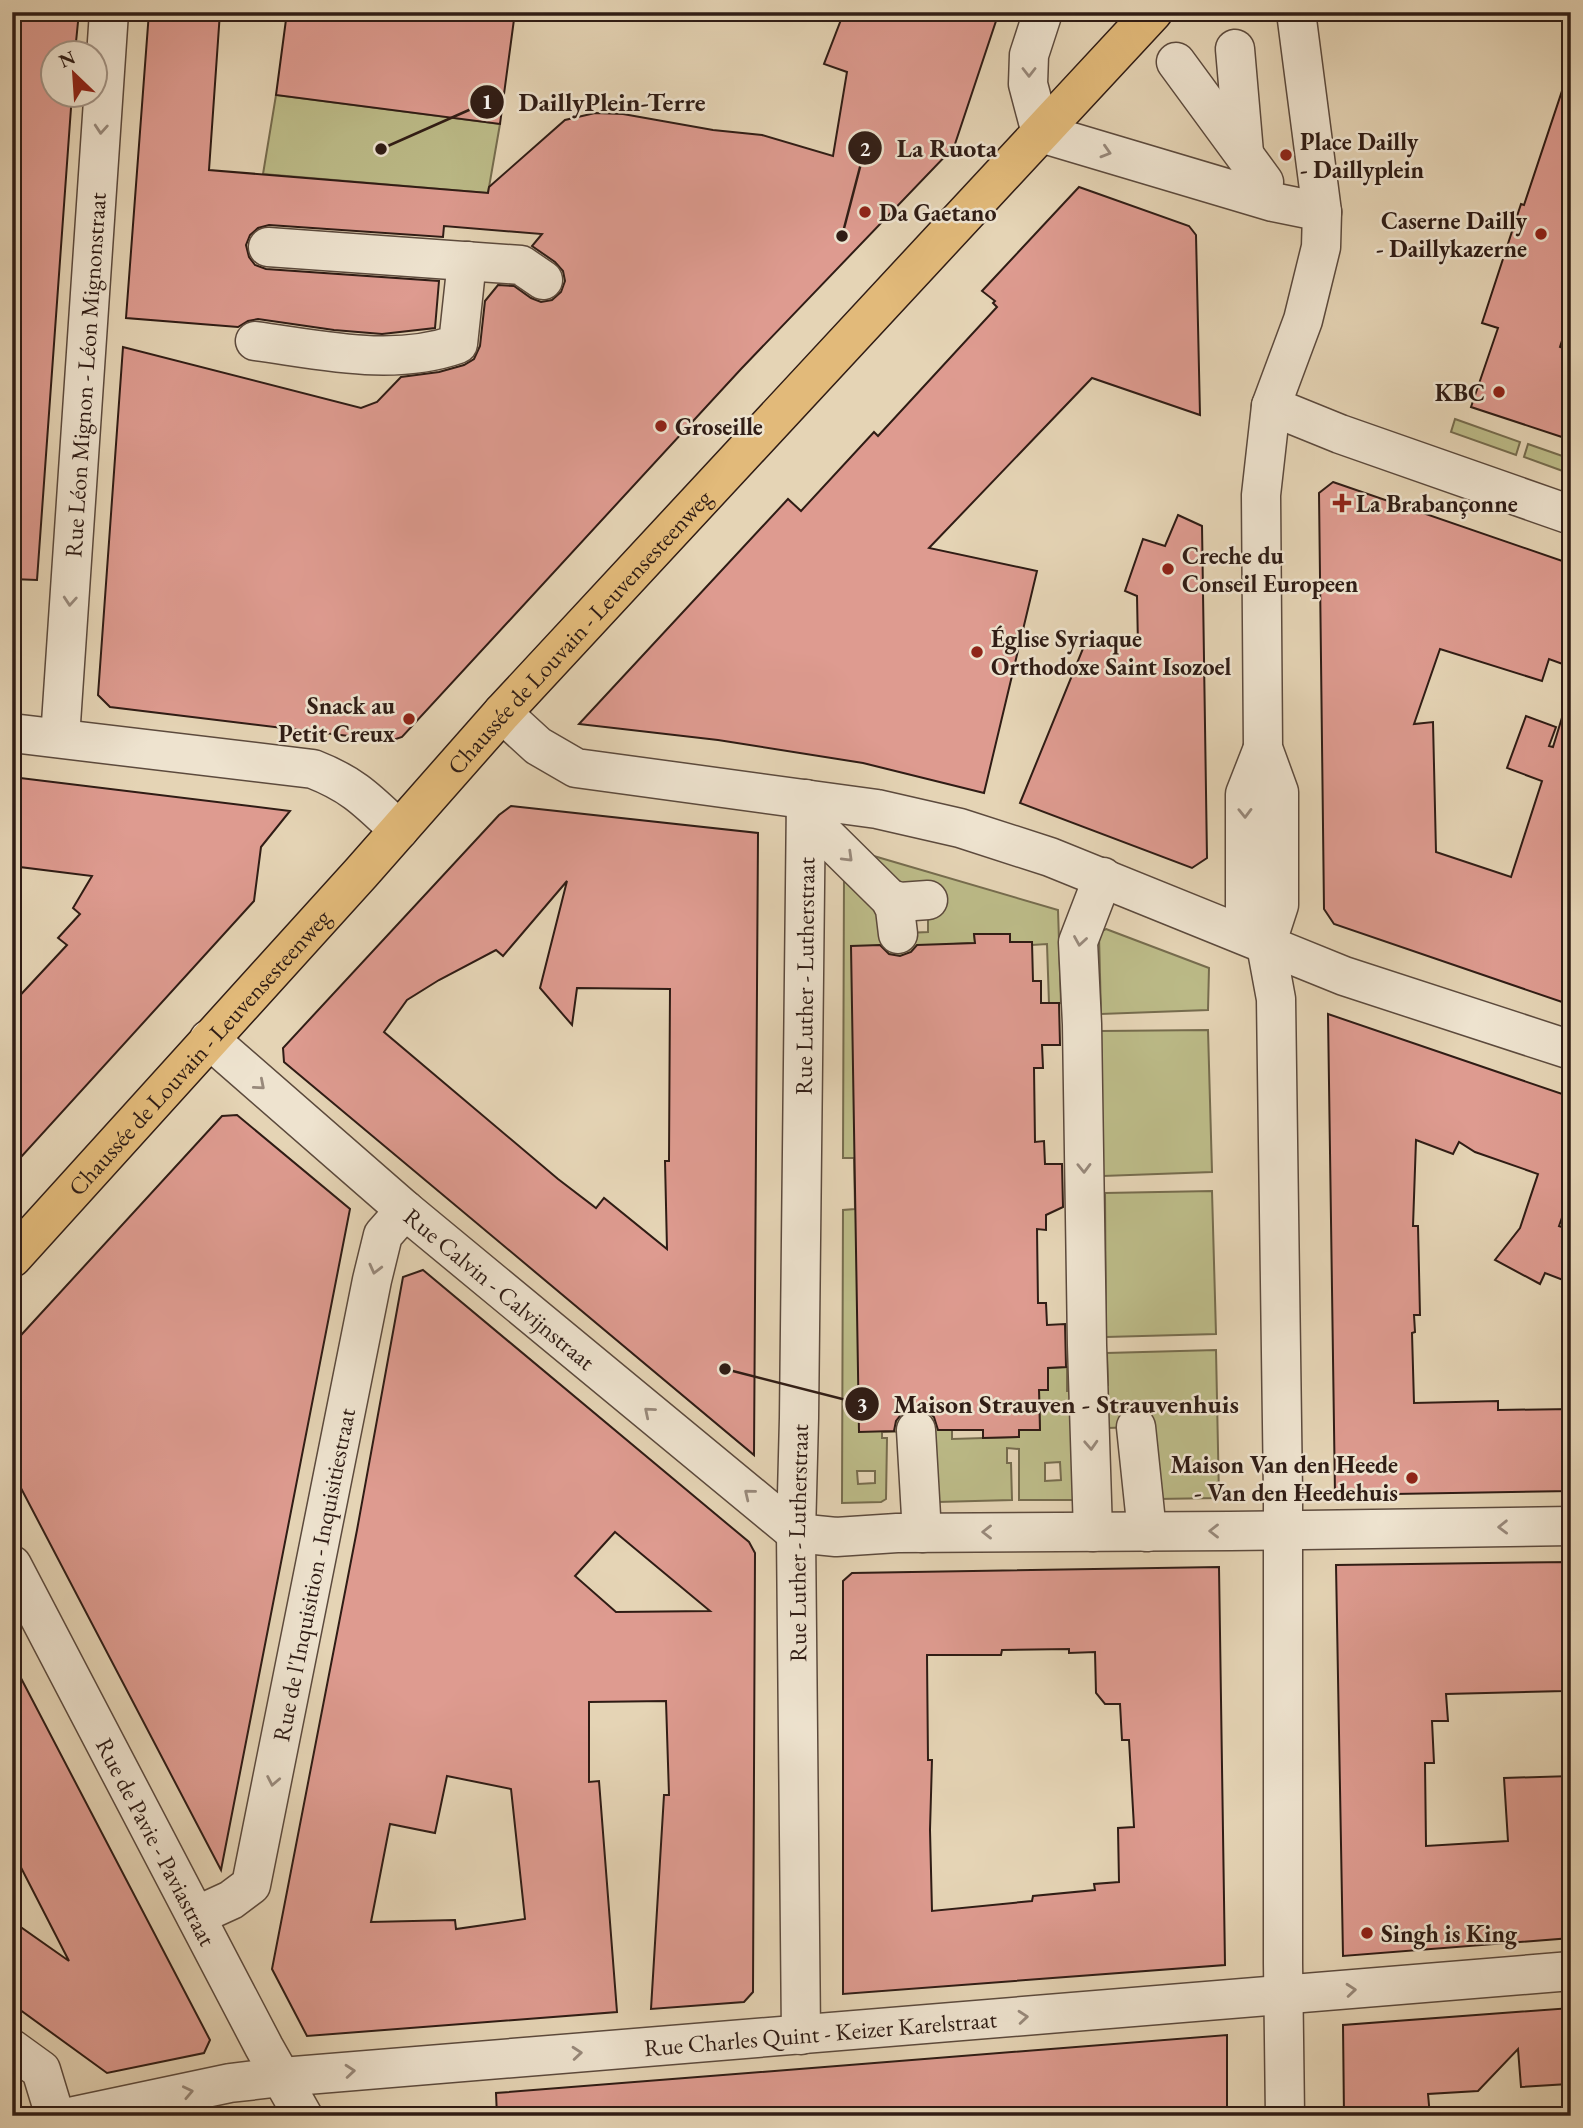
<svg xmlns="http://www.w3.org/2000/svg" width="1583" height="2128" viewBox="0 0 1583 2128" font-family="'EB Garamond',serif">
  <rect width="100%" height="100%" fill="#e5d4b5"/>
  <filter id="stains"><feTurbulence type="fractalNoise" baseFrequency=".00286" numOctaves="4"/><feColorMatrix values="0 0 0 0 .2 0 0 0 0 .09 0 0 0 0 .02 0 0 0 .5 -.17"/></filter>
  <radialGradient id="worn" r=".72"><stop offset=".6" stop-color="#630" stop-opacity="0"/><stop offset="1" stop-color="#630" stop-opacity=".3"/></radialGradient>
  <g fill="#bcbb88" stroke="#766c4e" stroke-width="2" fill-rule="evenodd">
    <polygon points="276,95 500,124 488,193 263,174"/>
    <polygon points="1455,419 1520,442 1516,455 1451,432"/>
    <polygon points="1528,444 1571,459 1571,474 1524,457"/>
    <path d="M867,854L1058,910L1061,1003L1049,1004L1047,944L1032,945L1031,942H1010V934L974,935L975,943L954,944L962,1430H952V1439L1018,1437L1019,1430H1040L1039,1390H1048V1368L1067,1367V1391H1076L1077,1500H1019V1449L1007,1448V1463H1011L1012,1500L938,1502L927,1431L882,1432V1438H887L886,1499L881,1502L842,1503L843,1210L855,1209L854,1158H843L844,874L873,900L885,934L928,932V891H909ZM1060,1462L1061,1480L1045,1481V1463ZM857,1471H875V1483L858,1484Z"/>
    <polygon points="1106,929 1209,968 1208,1010 1101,1014 1099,936 1102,931"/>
    <polygon points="1208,1030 1212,1172 1103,1176 1101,1031"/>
    <polygon points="1212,1191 1216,1334 1106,1337 1105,1193"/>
    <polygon points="1216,1350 1219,1498 1157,1499 1136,1427 1108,1428 1101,1387 1108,1385 1107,1353"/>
  </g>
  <g fill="#de9b90" stroke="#2f1c15" stroke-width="2" fill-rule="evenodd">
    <polygon points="12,12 79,12 75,52 52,52 52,94 72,94 37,580 12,579"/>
    <polygon points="149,12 220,12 209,170 488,193 489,187 565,120 595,113 623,114 713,130 762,135 833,156 847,72 824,64 844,12 999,12 954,147 741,369 402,737 390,741 110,707 98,695 123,347 361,408 377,402 401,377 439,372 464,365 474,359 480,346 485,301 498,285 514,286 531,298 541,302 552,300 561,292 565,281 563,271 555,262 532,246 542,234 444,226 443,237 269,225 258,228 250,235 246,245 249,257 255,265 266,269 439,281 435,328 382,334 334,330 258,319 248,321 238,327 126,318"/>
    <polygon points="287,12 515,12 500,124 276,95"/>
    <polygon points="1565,82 1571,83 1571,313 1560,347 1571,351 1571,440 1471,407 1498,328 1482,323 1521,204 1524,205"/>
    <polygon points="1079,187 1189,226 1196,235 1200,415 1092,378 929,548 1037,571 984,793 863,763 718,740 579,724 788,499 801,511 874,432 878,436 997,307 993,303 995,301 982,291"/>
    <polygon points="1333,482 1571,564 1571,667 1549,659 1542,681 1440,649 1414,724 1433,722 1436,852 1511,877 1542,781 1507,768 1526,716 1556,727 1549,746 1553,747 1564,711 1571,712 1571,1005 1334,924 1324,909 1319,493"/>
    <polygon points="1178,515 1202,526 1207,858 1192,868 1020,803 1084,646 1138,647 1137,596 1125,591 1143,539 1165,546"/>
    <polygon points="12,777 290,811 261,847 254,901 12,1167 12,1004 67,945 58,938 80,914 73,908 92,876 12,866"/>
    <path d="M511,806L758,833L754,1455L284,1062L283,1048L499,815ZM567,881L540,988L572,1025L577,988L670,989L669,1161H665L667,1249L604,1198L596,1208L558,1179L384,1032L407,1000L439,980L496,950L503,956Z"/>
    <polygon points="974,934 1010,934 1010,942 1032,942 1033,981 1041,981 1041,1003 1059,1003 1060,1045 1042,1045 1043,1068 1034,1068 1035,1142 1044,1141 1045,1164 1062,1164 1063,1207 1046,1215 1046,1230 1037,1229 1038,1303 1046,1303 1047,1325 1065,1324 1066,1367 1048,1368 1048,1390 1039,1390 1040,1430 1019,1430 1019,1437 983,1438 983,1430 938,1430 934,1417 925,1410 915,1408 903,1412 896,1421 894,1431 859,1432 851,946 880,945 889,954 900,956 911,952 917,945 975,943"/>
    <polygon points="1328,1014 1571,1097 1571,1192 1559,1226 1571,1230 1571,1283 1545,1273 1540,1284 1495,1260 1520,1228 1538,1174 1475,1152 1459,1142 1453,1154 1416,1140 1413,1226 1418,1226 1420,1315 1414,1315 1415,1332 1412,1333 1414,1403 1498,1401 1498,1410 1571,1409 1571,1491 1335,1495"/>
    <polygon points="237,1115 350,1209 221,1870 12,1471 12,1345 222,1116"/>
    <path d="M423,1270L749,1542L755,1553L753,1992L744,2002L651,2009L664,1795H669L666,1701L589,1702V1782L599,1781L617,2012L307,2036L272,1969L357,1530L403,1277ZM615,1532L710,1611L616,1612L575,1576ZM447,1776L511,1789L525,1919L456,1929L455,1920L371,1922L390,1824L435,1833Z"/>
    <polygon points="1571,1562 1571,1657 1563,1657 1564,1691 1446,1694 1448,1721 1432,1721 1434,1763 1425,1763 1426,1846 1508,1841 1504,1778 1571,1776 1571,1938 1343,1956 1336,1565"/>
    <path d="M1219,1567L1225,1965L843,1994V1581L852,1573ZM1069,1649V1653L1095,1652L1096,1693L1105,1704H1120L1122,1740H1129L1134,1827L1118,1828L1119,1882L1094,1884L1095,1890L1033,1896L1032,1901L932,1911L930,1830L932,1760H928L927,1655H1001L1002,1650Z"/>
    <polygon points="12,1661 210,2040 204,2053 107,2073 12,2004 12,1921 69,1961 12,1850"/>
    <polygon points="1571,2008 1571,2071 1567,2071 1568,2084 1521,2087 1518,2049 1478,2091 1428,2094 1430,2116 1344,2116 1343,2025"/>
    <polygon points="1227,2035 1227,2116 497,2116 496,2093"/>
  </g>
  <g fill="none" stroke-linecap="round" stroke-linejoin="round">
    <g stroke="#5c4a3d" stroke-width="41">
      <g id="minor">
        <polyline points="1043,12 1029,55 1028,84 1041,133 1273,202 1322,212"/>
        <polyline points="1235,49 1244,153"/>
        <polyline points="1176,62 1264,182"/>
        <polyline points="268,247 521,265 543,280"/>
        <path d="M255,341C322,350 392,367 458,344L467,261"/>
        <polyline points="1271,406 1340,434 1571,515"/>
        <polyline points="502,713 538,746 576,768 877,809 960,828 1050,857 1344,976 1571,1050"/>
        <path d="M12,733L313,769C354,785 368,801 399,830"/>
        <path id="s1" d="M60,738L109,12"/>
        <polyline points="1263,748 1245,794 1245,915 1266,945 1276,999 1283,1494 1283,1963 1285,2116"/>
        <polyline points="806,816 890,899 895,909 898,934"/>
        <polyline points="890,899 900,902 928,900"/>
        <polyline points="1266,945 1279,905 1279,792 1263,748 1261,495 1271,406 1303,320 1321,247 1322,212 1296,12"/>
        <path id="s2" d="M209,1039L405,1210L796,1533L836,1537L897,1533L1230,1531L1571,1526"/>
        <polyline points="1136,1427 1147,1532"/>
        <polyline points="916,1430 922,1533"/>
        <polyline points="1093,1532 1087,1345 1082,1024 1078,942 1103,877"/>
        <path id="s3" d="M12,1565L264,2047L303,2116"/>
        <path id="s4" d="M196,1916L231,1900L251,1885L372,1280L383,1235L405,1210"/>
        <path id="s5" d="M801,2035L796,1533L799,1418L806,799"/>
        <polyline points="12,2049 41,2070 55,2116"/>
        <path id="s6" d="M74,2116L230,2083L282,2077L1571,1971"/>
      </g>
    </g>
    <g stroke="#2f1c15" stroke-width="41">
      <g id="major">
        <path id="s7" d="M12,1258L361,873L502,713L1153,12"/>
      </g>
    </g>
    <use href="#minor" stroke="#eee3cf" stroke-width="38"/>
    <use href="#major" stroke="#e2ba7a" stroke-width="38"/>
  </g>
  <defs><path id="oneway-chevron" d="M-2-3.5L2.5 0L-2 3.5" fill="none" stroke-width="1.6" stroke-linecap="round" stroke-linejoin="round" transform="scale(1.75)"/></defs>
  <g stroke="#98897b">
    <use href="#oneway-chevron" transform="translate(1029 72) rotate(90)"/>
    <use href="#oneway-chevron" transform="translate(101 129) rotate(94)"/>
    <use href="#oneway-chevron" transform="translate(1106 152) rotate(17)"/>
    <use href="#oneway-chevron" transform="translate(70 601) rotate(94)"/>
    <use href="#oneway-chevron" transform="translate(1245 813) rotate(89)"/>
    <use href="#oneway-chevron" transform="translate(848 857) rotate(44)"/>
    <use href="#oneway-chevron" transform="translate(1080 941) rotate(99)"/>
    <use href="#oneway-chevron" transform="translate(260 1085) rotate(41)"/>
    <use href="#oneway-chevron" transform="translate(1084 1168) rotate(89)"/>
    <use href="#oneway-chevron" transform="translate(375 1269) rotate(104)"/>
    <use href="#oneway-chevron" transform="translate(649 1412) rotate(-140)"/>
    <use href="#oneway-chevron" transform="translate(1091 1445) rotate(87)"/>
    <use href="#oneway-chevron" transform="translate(749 1494) rotate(-141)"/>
    <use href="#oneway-chevron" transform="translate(1503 1527) rotate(179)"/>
    <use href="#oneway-chevron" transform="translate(1214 1531) rotate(180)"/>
    <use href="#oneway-chevron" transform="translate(987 1532) rotate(180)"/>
    <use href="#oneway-chevron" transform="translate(273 1781) rotate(101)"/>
    <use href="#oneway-chevron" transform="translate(1351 1990) rotate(-5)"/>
    <use href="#oneway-chevron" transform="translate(1023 2017) rotate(-5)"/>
    <use href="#oneway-chevron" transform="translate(577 2053) rotate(-5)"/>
    <use href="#oneway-chevron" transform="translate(350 2071) rotate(-5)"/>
    <use href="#oneway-chevron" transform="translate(188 2092) rotate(-12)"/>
  </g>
  <g fill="#8f2418" stroke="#eee3cf" stroke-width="2.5">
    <circle cx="1286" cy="155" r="7"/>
    <circle cx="865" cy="212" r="7"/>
    <circle cx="1541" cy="234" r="7"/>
    <circle cx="1499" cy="392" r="7"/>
    <circle cx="661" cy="426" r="7"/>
    <path d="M1338.5 492.5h7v7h7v7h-7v7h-7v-7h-7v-7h7z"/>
    <circle cx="1168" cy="569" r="7"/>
    <circle cx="977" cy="652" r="7"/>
    <circle cx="409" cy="719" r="7"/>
    <circle cx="1412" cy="1478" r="7"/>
    <circle cx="1367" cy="1933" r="7"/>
  </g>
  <g text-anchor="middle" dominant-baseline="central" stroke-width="5" stroke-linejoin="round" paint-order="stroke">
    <g font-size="24" font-weight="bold" fill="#2f1c15" stroke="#eee3cf" text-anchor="start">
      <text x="1300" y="141">Place Dailly<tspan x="1300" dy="28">- Daillyplein</tspan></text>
      <text x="879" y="212">Da Gaetano</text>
      <text x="1527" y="220" text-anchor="end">Caserne Dailly<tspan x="1527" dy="28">- Daillykazerne</tspan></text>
      <text x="1485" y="392" text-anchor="end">KBC</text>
      <text x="675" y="426">Groseille</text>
      <text x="1356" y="503">La Brabançonne</text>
      <text x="1182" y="555">Creche du<tspan x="1182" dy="28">Conseil Europeen</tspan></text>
      <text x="991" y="638">Église Syriaque<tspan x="991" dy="28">Orthodoxe Saint Isozoel</tspan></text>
      <text x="395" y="705" text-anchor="end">Snack au<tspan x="395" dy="28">Petit Creux</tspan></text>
      <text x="1398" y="1464" text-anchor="end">Maison Van den Heede<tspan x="1398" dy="28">- Van den Heedehuis</tspan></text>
      <text x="1381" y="1933">Singh is King</text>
    </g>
    <g font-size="24" fill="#2f1c15" stroke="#eee3cf">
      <text stroke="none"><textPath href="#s1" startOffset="364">Rue Léon Mignon - Léon Mignonstraat</textPath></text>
      <text stroke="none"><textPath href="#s7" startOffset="845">Chaussée de Louvain - Leuvensesteenweg</textPath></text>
      <text stroke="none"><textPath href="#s5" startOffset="1059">Rue Luther - Lutherstraat</textPath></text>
      <text stroke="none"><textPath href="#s7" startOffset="278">Chaussée de Louvain - Leuvensesteenweg</textPath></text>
      <text stroke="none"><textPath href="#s2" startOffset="383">Rue Calvin - Calvijnstraat</textPath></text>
      <text stroke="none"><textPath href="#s5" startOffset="492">Rue Luther - Lutherstraat</textPath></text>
      <text stroke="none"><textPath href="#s4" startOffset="380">Rue de l'Inquisition - Inquisitiestraat</textPath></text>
      <text stroke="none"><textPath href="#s3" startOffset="312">Rue de Pavie - Paviastraat</textPath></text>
      <text stroke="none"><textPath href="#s6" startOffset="752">Rue Charles Quint - Keizer Karelstraat</textPath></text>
    </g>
  </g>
  <path fill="none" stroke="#2f1c15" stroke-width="2.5" d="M381 149L487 102M842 236L865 148M725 1369L862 1404"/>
  <g fill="#2f1c15" stroke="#eee3cf" stroke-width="2.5">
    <circle cx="381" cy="149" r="7"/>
    <circle cx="842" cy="236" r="7"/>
    <circle cx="725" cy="1369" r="7"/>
    <circle cx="487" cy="102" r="18"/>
    <circle cx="865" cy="148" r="18"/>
    <circle cx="862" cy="1404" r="18"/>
  </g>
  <g font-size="21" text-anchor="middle" font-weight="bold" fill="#fff">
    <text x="487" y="109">1</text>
    <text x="865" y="156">2</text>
    <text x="862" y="1412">3</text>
  </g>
  <g font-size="26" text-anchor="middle" font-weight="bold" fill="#2f1c15" stroke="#eee3cf" stroke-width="5" stroke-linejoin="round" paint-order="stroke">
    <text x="612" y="111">DaillyPlein-Terre</text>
    <text x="947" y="157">La Ruota</text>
    <text x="1066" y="1413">Maison Strauven - Strauvenhuis</text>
  </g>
  <rect width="1583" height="2128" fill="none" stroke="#e5d4b5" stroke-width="42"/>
  <rect x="14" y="14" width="1555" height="2100" fill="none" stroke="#2f1c15" stroke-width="3.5"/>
  <rect x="21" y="21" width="1541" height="2086" fill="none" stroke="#2f1c15" stroke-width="2"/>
  <g transform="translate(74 74) rotate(335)"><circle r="33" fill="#eee3cf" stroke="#a29385" stroke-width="2"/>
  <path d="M0-5L12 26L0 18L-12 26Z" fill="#8f2418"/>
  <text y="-10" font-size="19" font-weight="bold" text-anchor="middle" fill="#2f1c15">N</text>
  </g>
  <rect width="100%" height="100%" filter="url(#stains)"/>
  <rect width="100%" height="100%" fill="url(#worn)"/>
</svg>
